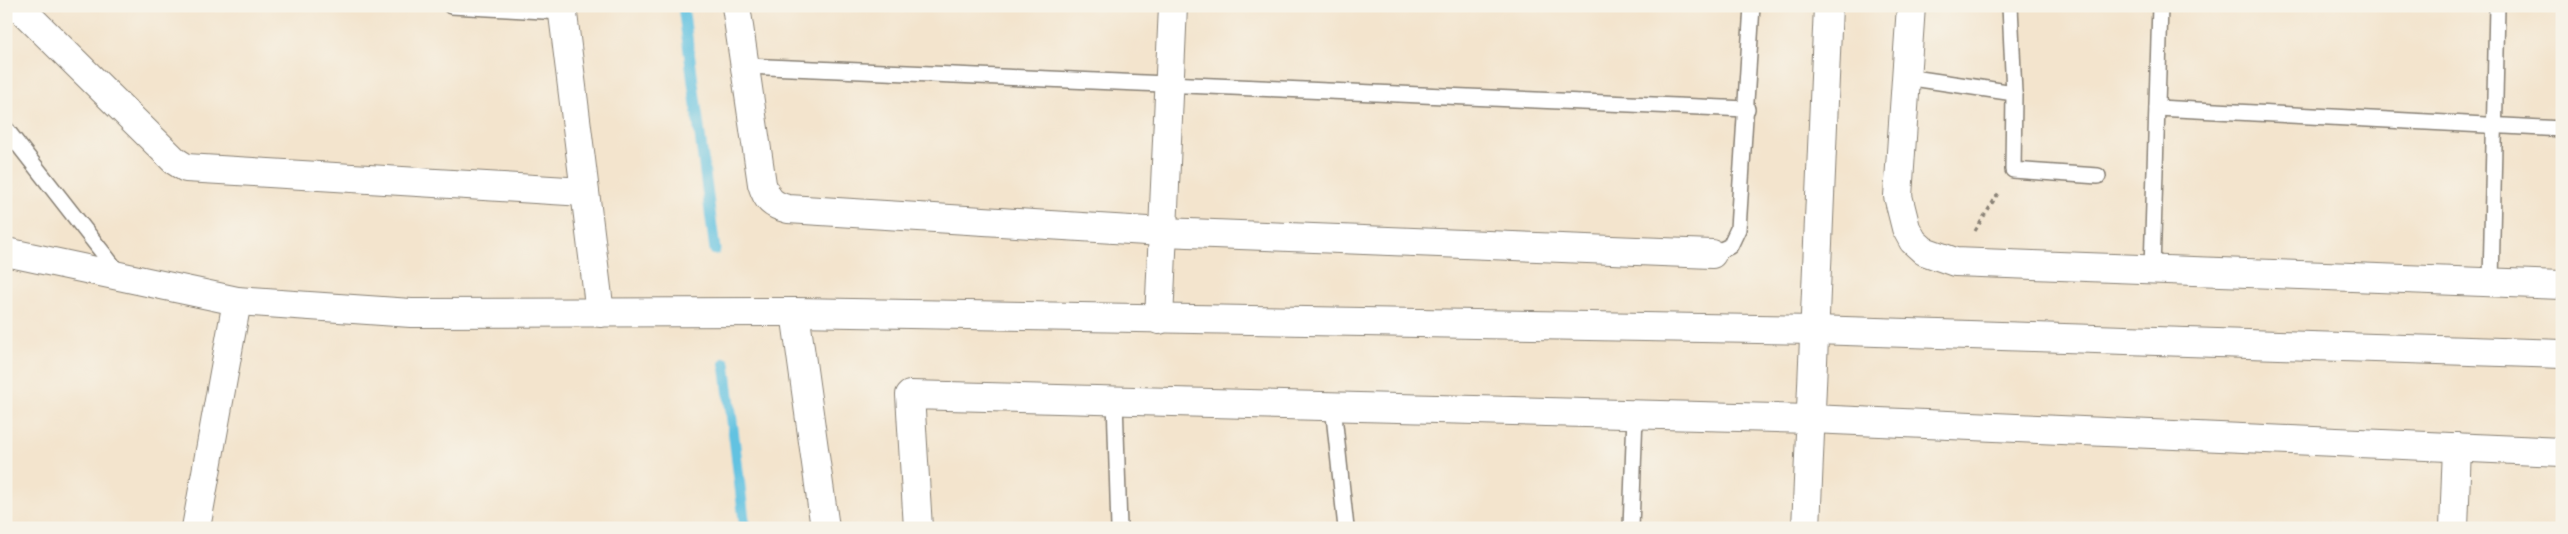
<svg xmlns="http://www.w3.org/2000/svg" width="2568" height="534" viewBox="0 0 2568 534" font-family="Sriracha,sans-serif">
  <rect width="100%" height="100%" fill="#f7f3e8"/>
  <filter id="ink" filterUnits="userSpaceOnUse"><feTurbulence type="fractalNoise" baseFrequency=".02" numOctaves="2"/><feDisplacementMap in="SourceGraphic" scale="10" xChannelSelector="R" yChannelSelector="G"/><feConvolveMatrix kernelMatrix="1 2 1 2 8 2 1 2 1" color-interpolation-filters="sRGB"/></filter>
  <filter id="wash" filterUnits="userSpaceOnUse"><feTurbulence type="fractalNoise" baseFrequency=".0096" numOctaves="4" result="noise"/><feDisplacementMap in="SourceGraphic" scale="20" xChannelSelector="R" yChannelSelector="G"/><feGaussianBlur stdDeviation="1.12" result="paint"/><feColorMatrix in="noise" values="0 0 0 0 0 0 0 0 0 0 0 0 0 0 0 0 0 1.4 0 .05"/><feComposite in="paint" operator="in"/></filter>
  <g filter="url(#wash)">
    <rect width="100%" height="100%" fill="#f3e4cd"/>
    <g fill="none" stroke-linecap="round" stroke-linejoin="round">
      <g stroke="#62c2e1" stroke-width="11">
        <polyline points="683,6 715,250"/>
        <polyline points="725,363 745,528"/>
      </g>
    </g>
  </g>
  <g filter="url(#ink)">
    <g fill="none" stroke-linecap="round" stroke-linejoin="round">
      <g stroke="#888074" stroke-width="18">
        <g id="service">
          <polyline points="451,6 562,12"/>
          <polyline points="2010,6 2014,93 2013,170 2098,176"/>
          <polyline points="745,66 1747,109"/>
          <polyline points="1906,77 2014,93"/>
          <polyline points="2157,108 2562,129"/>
          <polyline points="6,129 121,276"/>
          <polyline points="1712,254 1730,246 1738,229 1752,6"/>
          <polyline points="2152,269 2160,6"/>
          <polyline points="2491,282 2497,6"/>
          <polyline points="1115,400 1119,528"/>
          <polyline points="1333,406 1346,528"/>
          <polyline points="1631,528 1635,414"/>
        </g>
      </g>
      <g stroke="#888074" stroke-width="30">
        <g id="minor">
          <polyline points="18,6 175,161 186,168 584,192"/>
          <polyline points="562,6 600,313"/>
          <path d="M736,6L762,184C767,200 772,205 788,209L1163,232L1712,254"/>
          <polyline points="1911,6 1898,196 1906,228 1913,241 1924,251 1955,262 2562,285"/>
          <polyline points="6,252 237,301 411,313 795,312 1814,330 2562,354"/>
          <polyline points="795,312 825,528"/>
          <polyline points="1159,320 1173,6"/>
          <polyline points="196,528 237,301"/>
          <polyline points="918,528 910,395 1811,419 2562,452"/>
          <polyline points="2454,528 2457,447"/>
        </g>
      </g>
      <g stroke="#888074" stroke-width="30">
        <polyline id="tertiary" points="1806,528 1828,6"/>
      </g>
      <polyline stroke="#888074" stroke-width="3" stroke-dasharray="4 4" stroke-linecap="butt" points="1975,231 1999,192"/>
      <use href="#service" stroke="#fff" stroke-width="15"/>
      <use href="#minor" stroke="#fff" stroke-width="28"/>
      <use href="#tertiary" stroke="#fff" stroke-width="28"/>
    </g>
  </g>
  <rect width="2568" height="534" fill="none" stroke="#f7f3e8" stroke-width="25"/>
</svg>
